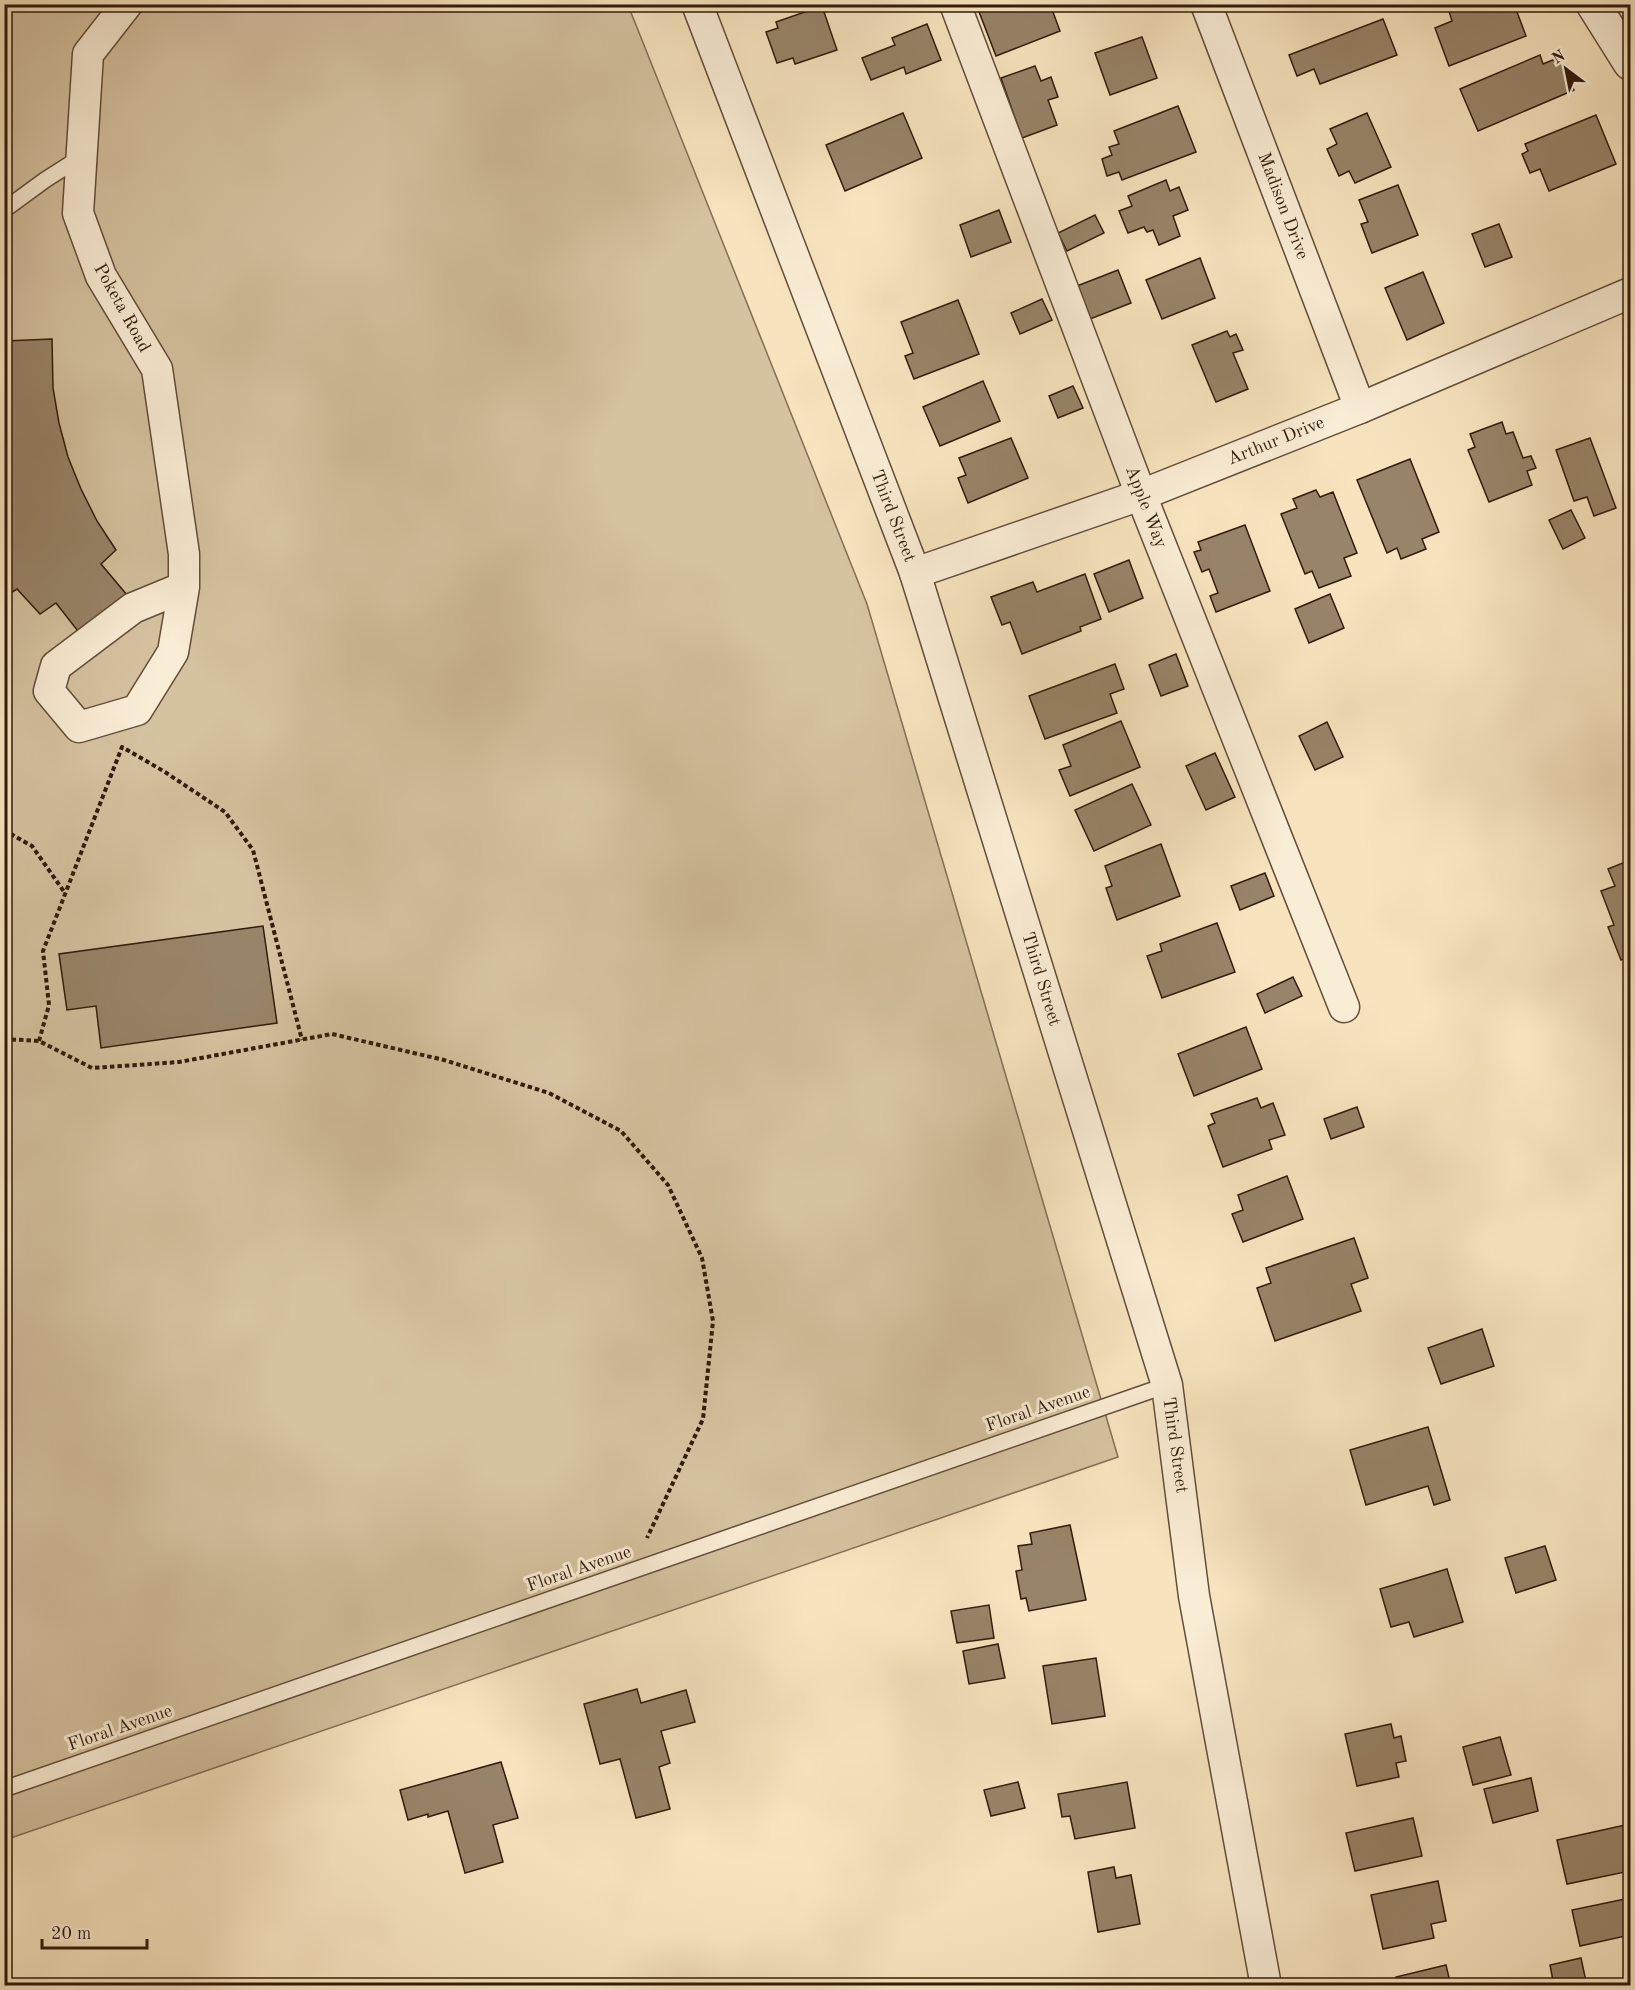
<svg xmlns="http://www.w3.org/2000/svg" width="1635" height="1990" viewBox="0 0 1635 1990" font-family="'Old Standard TT',serif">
  <rect width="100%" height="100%" fill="#f7e4bf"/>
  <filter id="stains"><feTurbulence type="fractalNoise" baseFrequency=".00333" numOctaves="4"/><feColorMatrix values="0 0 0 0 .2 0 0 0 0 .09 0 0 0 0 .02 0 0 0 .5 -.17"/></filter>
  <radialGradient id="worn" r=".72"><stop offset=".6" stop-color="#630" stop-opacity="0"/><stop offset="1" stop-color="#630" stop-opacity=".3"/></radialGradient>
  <polygon fill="#d5c2a0" stroke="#836e56" stroke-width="1.5" points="4,5 628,5 867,604 1118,1457 5,1840"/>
  <g fill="#988469" stroke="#311b0b" stroke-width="1.5">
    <polygon points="976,4 1023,4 1025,11 1042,4 1050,4 1060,31 996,56"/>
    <polygon points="1456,4 1514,4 1526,36 1449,66 1435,28 1452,21 1448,8"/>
    <polygon points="822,6 837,50 795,64 793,58 777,63 766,32 778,28 776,22"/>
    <polygon points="1383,19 1397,55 1320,84 1314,69 1297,76 1289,55"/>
    <polygon points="927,24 941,60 906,74 904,67 871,80 862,58 895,45 892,38"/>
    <polygon points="1142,37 1157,78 1110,95 1095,53"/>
    <polygon points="1540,55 1543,64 1560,57 1574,90 1478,131 1460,89"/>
    <polygon points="1035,66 1041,81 1051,77 1058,97 1048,100 1057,125 1022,138 1001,78"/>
    <polygon points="1178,106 1196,152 1122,180 1119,172 1107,176 1102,159 1112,155 1109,147 1119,144 1114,131"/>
    <polygon points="903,113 922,158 845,191 826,145"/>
    <polygon points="1367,113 1391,167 1355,183 1349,171 1339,176 1327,149 1337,144 1330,129"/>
    <polygon points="1596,115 1616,164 1549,191 1540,169 1530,173 1522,154 1528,151 1525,144"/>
    <polygon points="1166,180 1170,191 1179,187 1188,210 1173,216 1180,236 1159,245 1153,230 1147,232 1144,227 1128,233 1119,211 1132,206 1128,196"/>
    <polygon points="1398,185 1418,235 1372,253 1361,224 1368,222 1359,200"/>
    <polygon points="999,210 1011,242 971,257 960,225"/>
    <polygon points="1095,215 1104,233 1067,251 1058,233"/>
    <polygon points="1499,224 1512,257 1485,267 1472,234"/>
    <polygon points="1200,258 1215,298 1162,319 1146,280"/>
    <polygon points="1118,270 1131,303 1090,319 1077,286"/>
    <polygon points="1423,272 1444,323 1407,340 1385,288"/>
    <polygon points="1042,299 1052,320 1020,334 1011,313"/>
    <polygon points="958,300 979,354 914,379 905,356 913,353 901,322"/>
    <polygon points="1227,331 1230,337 1236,334 1243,350 1233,353 1248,389 1216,402 1192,345"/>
    <polygon points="52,339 53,388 59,423 68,457 81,489 97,521 116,550 101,564 127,595 81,635 56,603 40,614 17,589 4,597 4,341"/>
    <polygon points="983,381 1000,421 940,446 923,407"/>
    <polygon points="1073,386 1083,408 1058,418 1049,396"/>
    <polygon points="1502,422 1506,434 1513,432 1523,458 1531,456 1536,468 1527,471 1532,485 1489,502 1468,450 1475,447 1470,434"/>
    <polygon points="1011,438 1028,478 968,503 958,478 966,475 959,458"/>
    <polygon points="1590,438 1616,508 1594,516 1587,497 1574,501 1556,450"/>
    <polygon points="1410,459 1439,532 1422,539 1426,549 1401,559 1397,548 1387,553 1357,480"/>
    <polygon points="1316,490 1320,497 1333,492 1357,553 1344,558 1351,576 1319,588 1312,571 1305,574 1281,514 1297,508 1293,499"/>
    <polygon points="1571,510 1585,538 1563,549 1549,520"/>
    <polygon points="1245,525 1270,591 1216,612 1210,596 1218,593 1209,569 1202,572 1194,552 1201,550 1198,542"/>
    <polygon points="1129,560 1143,598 1109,612 1094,574"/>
    <polygon points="1085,574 1101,619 1080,627 1081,631 1022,654 1010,622 1002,625 991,597 1033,582 1037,592"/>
    <polygon points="1330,594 1344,628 1309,643 1295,609"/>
    <polygon points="1176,654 1188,686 1161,696 1149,665"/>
    <polygon points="1115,664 1124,689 1110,694 1117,713 1045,739 1029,696"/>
    <polygon points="1121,721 1140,767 1070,796 1059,770 1071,766 1063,745"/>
    <polygon points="1327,722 1343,757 1315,770 1299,736"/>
    <polygon points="1215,753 1235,797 1206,810 1186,766"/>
    <polygon points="1132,784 1151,825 1094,851 1075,810"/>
    <polygon points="1161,844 1180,896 1117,920 1106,888 1112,886 1105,866"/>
    <polygon points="1630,860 1630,956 1621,960 1608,927 1614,925 1601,891 1615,886 1608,869"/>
    <polygon points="1265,873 1274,896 1240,910 1231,886"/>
    <polygon points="1217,923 1235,972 1162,998 1147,956 1162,951 1160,944"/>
    <polygon points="263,926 277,1023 101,1048 96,1006 67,1010 59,954"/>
    <polygon points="1293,977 1302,996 1265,1013 1257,994"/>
    <polygon points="1246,1027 1262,1069 1194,1096 1178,1054"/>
    <polygon points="1257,1098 1261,1108 1273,1103 1285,1135 1269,1140 1272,1149 1223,1167 1208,1126 1215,1123 1211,1114"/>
    <polygon points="1357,1107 1364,1127 1331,1139 1324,1119"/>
    <polygon points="1287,1176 1303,1219 1243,1242 1232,1214 1243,1210 1238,1195"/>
    <polygon points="1354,1238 1368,1278 1351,1284 1361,1311 1275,1341 1257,1288 1271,1283 1266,1268"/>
    <polygon points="1482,1329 1494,1366 1441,1384 1428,1348"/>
    <polygon points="1428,1427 1450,1500 1434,1505 1428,1486 1366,1505 1350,1450"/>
    <polygon points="1070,1525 1086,1600 1029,1611 1026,1598 1021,1599 1016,1571 1022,1570 1018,1546 1032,1544 1030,1533"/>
    <polygon points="1545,1546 1556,1580 1516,1593 1505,1558"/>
    <polygon points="1447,1569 1463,1622 1414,1637 1409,1622 1391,1627 1380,1589"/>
    <polygon points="989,1605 994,1638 957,1643 951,1611"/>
    <polygon points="998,1644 1005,1678 969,1684 963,1651"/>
    <polygon points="1096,1658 1105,1716 1052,1724 1043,1666"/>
    <polygon points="637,1689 641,1703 686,1690 695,1722 661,1731 670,1763 659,1767 670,1809 636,1818 620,1759 600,1764 584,1704"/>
    <polygon points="1391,1724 1394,1738 1401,1736 1406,1761 1396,1763 1399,1777 1357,1786 1345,1734"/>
    <polygon points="1500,1737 1511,1775 1473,1785 1463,1747"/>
    <polygon points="501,1762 518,1818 493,1825 503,1862 465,1873 448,1811 428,1817 428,1814 408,1820 400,1790"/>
    <polygon points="1531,1778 1538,1811 1493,1823 1484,1789"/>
    <polygon points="1018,1782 1025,1808 991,1816 984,1790"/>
    <polygon points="1127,1782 1135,1828 1075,1839 1070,1816 1062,1817 1058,1794"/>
    <polygon points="1413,1818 1422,1856 1355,1871 1346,1833"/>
    <polygon points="1630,1824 1630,1871 1567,1884 1557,1840"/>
    <polygon points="1114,1867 1116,1878 1131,1875 1140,1924 1098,1932 1088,1872"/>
    <polygon points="1438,1881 1446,1921 1431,1924 1434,1938 1383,1949 1371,1895"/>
    <polygon points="1630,1898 1630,1935 1580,1946 1572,1910"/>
    <polygon points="1581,1958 1587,1986 1554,1986 1550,1965"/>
    <polygon points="1446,1965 1451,1986 1398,1986 1396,1977"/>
  </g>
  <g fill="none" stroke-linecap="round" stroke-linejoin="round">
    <g stroke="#624d38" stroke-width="18">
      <g id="service">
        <polyline points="4,210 45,180 81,157"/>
        <polyline points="4,1789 1167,1385"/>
      </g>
    </g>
    <g stroke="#624d38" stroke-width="33">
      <g id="minor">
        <polyline points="127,4 88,54 78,213 101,276 157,369 184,554 184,587 173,652 137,710 79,727 49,691 56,666 133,608 184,587"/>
        <polyline points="697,4 915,573 1167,1385 1194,1596 1266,1986"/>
        <polyline points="955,4 1141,495 1344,1007"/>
        <polyline points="1206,4 1360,408"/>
        <polyline points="915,573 1141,495 1360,408 1630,293"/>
      </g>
    </g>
    <g stroke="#624d38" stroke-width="36">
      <polyline id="tertiary" points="1593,4 1630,63"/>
    </g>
    <g stroke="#311b0b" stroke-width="4" stroke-dasharray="4.5 3" stroke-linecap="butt">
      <polyline points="4,830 32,846 65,893"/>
      <polyline points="4,1039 39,1041 92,1068 179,1062 332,1034 444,1060 549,1093 621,1131 668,1185 702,1258 713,1321 703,1419 647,1538"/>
      <polyline points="39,1041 49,1005 43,951 122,747 165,772 225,812 253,850 302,1040"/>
    </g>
    <use href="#service" stroke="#faedd5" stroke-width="15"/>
    <use href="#minor" stroke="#faedd5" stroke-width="30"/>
    <use href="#tertiary" stroke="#faedd5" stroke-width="33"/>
  </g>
  <g text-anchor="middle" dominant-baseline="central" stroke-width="6" stroke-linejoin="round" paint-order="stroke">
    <g font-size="18" fill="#311b0b" stroke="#faedd5">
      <text transform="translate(1283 206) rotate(69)">Madison Drive</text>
      <text transform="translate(122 308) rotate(61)">Poketa Road</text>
      <text transform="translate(1276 441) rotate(-22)">Arthur Drive</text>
      <text transform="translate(1146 507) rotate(69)">Apple Way</text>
      <text transform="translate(893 516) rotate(69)">Third Street</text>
      <text transform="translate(1041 979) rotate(73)">Third Street</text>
      <text transform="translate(1038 1409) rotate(-19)">Floral Avenue</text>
      <text transform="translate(1175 1445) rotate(82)">Third Street</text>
      <text transform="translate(579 1569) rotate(-19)">Floral Avenue</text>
      <text transform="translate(120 1728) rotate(-19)">Floral Avenue</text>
    </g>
  </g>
  <rect width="1635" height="1990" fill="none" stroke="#f7e4bf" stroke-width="24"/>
  <rect x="6" y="6" width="1623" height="1978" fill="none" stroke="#311b0b" stroke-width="3"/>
  <rect x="12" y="12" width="1611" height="1966" fill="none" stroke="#311b0b" stroke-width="1.5"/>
  <g transform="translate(1566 69) rotate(328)" stroke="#faedd5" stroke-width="4.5" paint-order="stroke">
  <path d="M0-4.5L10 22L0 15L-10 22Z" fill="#311b0b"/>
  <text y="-9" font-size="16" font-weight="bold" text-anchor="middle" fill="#311b0b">N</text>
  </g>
  <path d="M42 1939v9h105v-9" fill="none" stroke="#311b0b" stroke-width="3"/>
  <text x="51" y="1939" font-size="18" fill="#311b0b" stroke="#faedd5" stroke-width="4.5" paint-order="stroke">20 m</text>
  <rect width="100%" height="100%" filter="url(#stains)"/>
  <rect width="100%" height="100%" fill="url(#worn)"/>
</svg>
